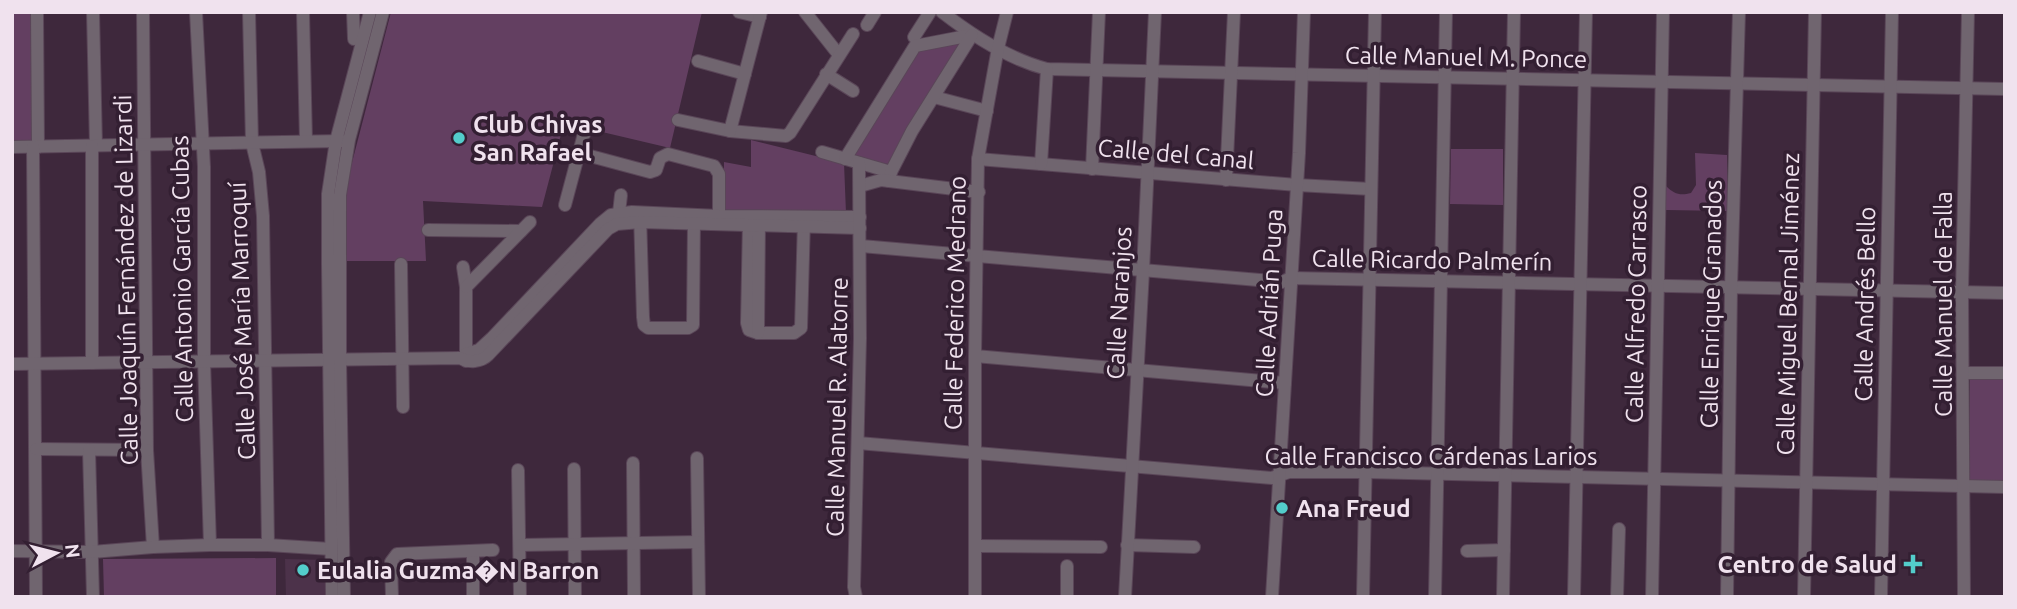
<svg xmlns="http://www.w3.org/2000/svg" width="2017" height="609" viewBox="0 0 2017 609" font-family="Ubuntu,sans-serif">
  <rect width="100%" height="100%" fill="#3e283c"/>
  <polygon fill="#4c324a" points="285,559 330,560 329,597 286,597"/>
  <g fill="#633f61">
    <polygon points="12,12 34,12 35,142 12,141"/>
    <polygon points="391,12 702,12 670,148 564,123 542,207 423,201 426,261 347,261 346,189 348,178"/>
    <polygon points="962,39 892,165 850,156 916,48"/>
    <polygon points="751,140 844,163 846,213 724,213 724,162 751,167"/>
    <polygon points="1451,149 1503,149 1503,205 1450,204"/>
    <path d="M1695,153L1727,155V211L1666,210V186C1674,194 1680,196 1691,193L1696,185Z"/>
    <polygon points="2005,378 2005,482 1969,481 1970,379"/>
    <polygon points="276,558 276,597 104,597 103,559"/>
  </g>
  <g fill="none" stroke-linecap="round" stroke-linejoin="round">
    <g stroke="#5a4658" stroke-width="14">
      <g id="minor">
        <polyline points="37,12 38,147"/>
        <polyline points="93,12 96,146"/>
        <polyline points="143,12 147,450 153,547"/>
        <polyline points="196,12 204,167 204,361 210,545"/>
        <polyline points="249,12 252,143 259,172 263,216 268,545"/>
        <polyline points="303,12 306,141"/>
        <polyline points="353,12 354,39"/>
        <polyline points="739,12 760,17"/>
        <polyline points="805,12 839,55"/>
        <path d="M942,12C973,36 1008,59 1047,69L2005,89"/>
        <polyline points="867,25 875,12"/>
        <polyline points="914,37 930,12"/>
        <polyline points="698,61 745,74"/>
        <polyline points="826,74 853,91"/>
        <polyline points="934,97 987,111"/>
        <polyline points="678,120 730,131 786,136 790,133 853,34"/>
        <polyline points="730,131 761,12"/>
        <polyline points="12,147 342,141"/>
        <polyline points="33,147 36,597"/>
        <polyline points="822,152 891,172"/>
        <polyline points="579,153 650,172 656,170 660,158 668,154 714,166 719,174 719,224"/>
        <polyline points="845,159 915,46 972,35"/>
        <polyline points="978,159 1297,185 1371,189"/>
        <polyline points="1041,164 1047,69"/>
        <polyline points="1092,169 1099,12"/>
        <polyline points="1226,180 1234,12"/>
        <polyline points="889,181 891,172 912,131 972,35"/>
        <polyline points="860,186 881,180 979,192"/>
        <polyline points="565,205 585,130"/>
        <polyline points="619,213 621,195"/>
        <polyline points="640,214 643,317 644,325 648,328 688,328 693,325 694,219"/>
        <polyline points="749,220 747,323 749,330 758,333 794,333 801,328 804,220"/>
        <polyline points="428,230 521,231"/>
        <polyline points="861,246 1282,282 1291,278 2005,293"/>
        <polyline points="401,264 403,407"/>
        <polyline points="463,267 466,287 466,361"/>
        <polyline points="466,287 530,222"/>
        <polyline points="758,333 759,221"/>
        <polyline points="466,354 479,350 492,338 600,224 611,215 632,212 719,216 860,217"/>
        <polyline points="975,356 1285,383"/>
        <polyline points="92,363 92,146"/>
        <path d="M12,364L460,358C469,363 481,362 488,355L608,229L617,224L640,222L860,228"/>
        <polyline points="1963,373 2005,373"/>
        <polyline points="858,443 1272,478 1289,472 1365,472 2005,487"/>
        <polyline points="36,449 147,450"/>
        <polyline points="89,450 93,597"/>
        <polyline points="697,458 699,597"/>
        <polyline points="633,463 634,597"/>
        <polyline points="574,469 575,597"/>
        <polyline points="518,470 520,597"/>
        <polyline points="520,545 698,542"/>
        <polyline points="1127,545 1194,547"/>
        <polyline points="976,546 1101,547"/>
        <polyline points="12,551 92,552 153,547 210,545 268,545 331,549"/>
        <polyline points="473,551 473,597"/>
        <polyline points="1467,551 1504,550"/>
        <polyline points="1067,566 1067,597"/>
        <polyline points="332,597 328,265 328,194 336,141 370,12"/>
        <polyline points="344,597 340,359 340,195 349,140 383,12"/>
        <polyline points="392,597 391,562 397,554 493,550"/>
        <polyline points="856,597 854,587 860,338 859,163"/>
        <polyline points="975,597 975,356 978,159 998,48 1007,12"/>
        <polyline points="1125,597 1143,271 1155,12"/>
        <polyline points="1272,597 1299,153 1304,12"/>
        <polyline points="1363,597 1375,12"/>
        <polyline points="1435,597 1446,12"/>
        <polyline points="1503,597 1514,12"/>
        <polyline points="1574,597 1586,12"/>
        <polyline points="1617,597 1619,529"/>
        <polyline points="1652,597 1663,12"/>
        <polyline points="1727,597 1731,288 1739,12"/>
        <polyline points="1804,597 1815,12"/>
        <polyline points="1881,597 1892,12"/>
        <polyline points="1964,597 1962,292 1968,12"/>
      </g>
    </g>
    <use href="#minor" stroke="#70656f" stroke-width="12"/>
  </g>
  <g fill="#53cdcb" stroke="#331f32" stroke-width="2.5">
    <circle cx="459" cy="138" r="7"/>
    <circle cx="1282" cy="508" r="7"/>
    <path d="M1909.5 553.5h7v7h7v7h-7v7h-7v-7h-7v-7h7z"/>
    <circle cx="303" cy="570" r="7"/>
  </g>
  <g text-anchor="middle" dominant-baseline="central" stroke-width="7" stroke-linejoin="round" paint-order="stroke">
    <g font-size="24" fill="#f0e2ee" stroke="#331f32">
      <text transform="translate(1466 57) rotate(1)">Calle Manuel M. Ponce</text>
      <text transform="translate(1176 154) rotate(5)">Calle del Canal</text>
      <text transform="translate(1432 260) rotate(1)">Calle Ricardo Palmerín</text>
      <text transform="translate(182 279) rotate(-91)">Calle Antonio García Cubas</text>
      <text transform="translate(126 280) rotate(-91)">Calle Joaquín Fernández de Lizardi</text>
      <text transform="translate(955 303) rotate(-89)">Calle Federico Medrano</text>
      <text transform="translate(1119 303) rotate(-87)">Calle Naranjos</text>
      <text transform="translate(1269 303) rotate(-87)">Calle Adrián Puga</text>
      <text transform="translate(1636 304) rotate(-89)">Calle Alfredo Carrasco</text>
      <text transform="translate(1711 304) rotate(-89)">Calle Enrique Granados</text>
      <text transform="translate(1788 304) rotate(-89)">Calle Miguel Bernal Jiménez</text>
      <text transform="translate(1865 304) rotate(-89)">Calle Andrés Bello</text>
      <text transform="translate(1943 304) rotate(-90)">Calle Manuel de Falla</text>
      <text transform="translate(242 321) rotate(-92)">Calle José María Marroquí</text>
      <text transform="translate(837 407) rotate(-89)">Calle Manuel R. Alatorre</text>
      <text x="1431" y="456">Calle Francisco Cárdenas Larios</text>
    </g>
    <g font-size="24" font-weight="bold" fill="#f0e2ee" stroke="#331f32" text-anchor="start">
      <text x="473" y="124">Club Chivas<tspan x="473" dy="28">San Rafael</tspan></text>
      <text x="1296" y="508">Ana Freud</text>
      <text x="1897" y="564" text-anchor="end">Centro de Salud</text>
      <text x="317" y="570">Eulalia Guzma�N Barron</text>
    </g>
  </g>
  <rect width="2017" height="609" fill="none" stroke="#f0e2ee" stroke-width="28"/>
  <g transform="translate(56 553) rotate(83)" stroke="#331f32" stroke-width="5" paint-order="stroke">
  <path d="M0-5L12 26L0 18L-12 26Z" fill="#f0e2ee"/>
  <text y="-10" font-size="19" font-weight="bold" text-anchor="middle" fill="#f0e2ee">N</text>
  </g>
</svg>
